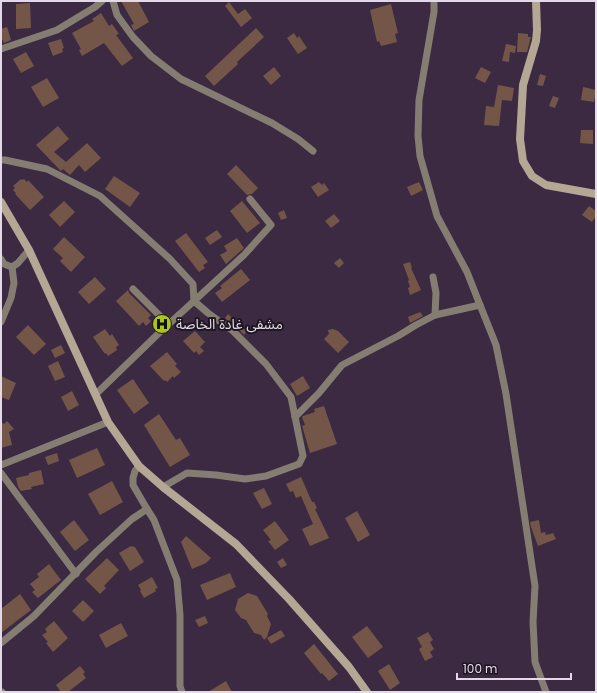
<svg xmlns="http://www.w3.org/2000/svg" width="597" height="693" viewBox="0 0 597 693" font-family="Poppins,'Noto Sans Arabic',sans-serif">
  <rect width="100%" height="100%" fill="#3b2a41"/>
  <g fill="#745649">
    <polygon points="121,1 138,1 149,22 134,31 131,25 134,24"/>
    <polygon points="229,2 238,14 245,9 252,18 241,27 225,6"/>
    <polygon points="30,3 31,28 16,29 16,4"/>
    <polygon points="391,4 398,33 395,34 397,42 381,46 379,41 377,42 370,10"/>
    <polygon points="101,13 109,26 112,24 119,34 116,35 133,58 122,66 104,43 82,56 79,50 81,49 72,33 94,21 92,19"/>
    <polygon points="7,27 11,40 4,43 1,37 1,29"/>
    <polygon points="256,28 264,37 237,62 238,64 214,86 205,76"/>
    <polygon points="294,33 297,38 299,36 307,48 298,54 287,38"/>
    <polygon points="518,33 528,34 528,37 531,37 527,52 517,52"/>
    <polygon points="61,39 64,48 62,49 63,52 53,56 48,43"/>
    <polygon points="506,44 516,46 515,53 510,52 509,62 502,61"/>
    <polygon points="26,52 34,66 21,73 13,59"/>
    <polygon points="274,67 281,76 271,85 263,76"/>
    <polygon points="481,67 491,72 485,83 475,78"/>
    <polygon points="540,74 546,76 543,86 537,85"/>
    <polygon points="47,78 59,98 43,107 31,87"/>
    <polygon points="498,85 514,88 512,101 502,100 499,126 484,125 486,106 494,107"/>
    <polygon points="583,87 596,90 594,102 581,100"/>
    <polygon points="553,96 559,98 555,108 549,106"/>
    <polygon points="58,126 69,139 54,152 66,162 87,143 101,158 85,172 79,165 70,175 63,169 61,171 59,169 36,145"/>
    <polygon points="581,130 593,130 593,144 580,143"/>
    <polygon points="236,165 258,188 252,194 247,195 227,174"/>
    <polygon points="114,176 140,193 130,207 105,189"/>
    <polygon points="21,179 22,180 24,179 27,182 28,180 44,197 30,210 15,194 16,193 13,190 15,188 13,186"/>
    <polygon points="319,182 322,185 324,183 329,190 318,197 311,187"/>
    <polygon points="419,182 423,190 411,196 407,187"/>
    <polygon points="64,201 75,212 60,227 49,215"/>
    <polygon points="242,201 260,223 247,233 230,211"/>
    <polygon points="589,206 596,211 596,216 592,222 582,215"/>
    <polygon points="284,210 287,218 281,220 278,213"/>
    <polygon points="334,214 340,221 331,228 325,221"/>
    <polygon points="217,230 222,237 210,245 205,238"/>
    <polygon points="186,233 208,262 203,265 205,268 199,272 175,241"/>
    <polygon points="64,237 85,257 71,272 60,261 63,258 53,249"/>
    <polygon points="237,238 244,248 226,264 220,255 227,251 224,246"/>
    <polygon points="340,258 344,263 339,268 334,263"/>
    <polygon points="410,262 412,268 411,268 421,290 410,295 408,288 410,287 408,281 409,280 403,264"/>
    <polygon points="241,269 250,280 222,302 215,293 222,288 220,286"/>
    <polygon points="95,277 106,289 89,304 78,292"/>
    <polygon points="128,290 129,293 151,315 148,318 151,321 146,326 143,322 139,326 116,301"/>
    <polygon points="420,312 423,316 410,323 408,317"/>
    <polygon points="228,314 247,331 244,335 236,327 225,318"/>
    <polygon points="28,325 46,344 34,355 16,337"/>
    <polygon points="105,329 110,336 112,334 119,345 116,347 117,350 108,356 106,353 105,354 93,337"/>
    <polygon points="333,329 338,331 349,342 338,353 324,339 329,334 328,330"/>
    <polygon points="195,331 205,342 200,347 204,351 199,355 196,351 194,353 183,341"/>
    <polygon points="61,345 65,353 55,358 51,350"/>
    <polygon points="167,352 177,364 175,366 181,372 174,378 173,376 167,382 165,380 164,381 150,366"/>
    <polygon points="58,361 65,377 55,381 48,366"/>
    <polygon points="1,376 16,383 9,400 1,397"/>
    <polygon points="303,376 310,388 297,396 290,384"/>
    <polygon points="133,379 149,403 134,414 117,390"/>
    <polygon points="72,391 79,405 68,411 61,397"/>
    <polygon points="324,406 337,444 310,453 303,429 302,426 305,425 302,417 303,416 315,412 314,409"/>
    <polygon points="159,414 176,440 180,438 190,455 170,467 144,425"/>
    <polygon points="7,421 14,429 9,432 12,445 1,448 1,422 4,424"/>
    <polygon points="97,448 105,465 77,478 69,460"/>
    <polygon points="57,453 59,461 48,465 45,457"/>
    <polygon points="41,470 44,484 31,487 32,489 21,491 18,487 16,478 29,475 29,473"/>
    <polygon points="301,477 312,502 314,502 317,508 315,509 329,538 310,546 302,529 313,524 301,496 296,498 293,491 290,492 286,484"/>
    <polygon points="112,481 123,502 100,515 88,494"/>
    <polygon points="264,488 272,504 262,509 253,493"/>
    <polygon points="357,511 370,535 358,542 345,518"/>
    <polygon points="74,520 89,540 75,551 60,532"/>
    <polygon points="539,520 541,533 545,532 546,535 553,533 556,539 538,546 531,527 530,522"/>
    <polygon points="275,521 289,540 275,550 268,541 271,540 263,530"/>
    <polygon points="186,536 211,558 206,563 192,569 181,542"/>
    <polygon points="131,546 135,547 144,562 130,571 119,553"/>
    <polygon points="107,558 119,570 104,586 106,588 100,594 85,579"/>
    <polygon points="283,558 287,565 281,568 277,562"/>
    <polygon points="49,564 61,580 38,598 32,592 35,590 30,584 39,577 37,574"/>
    <polygon points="230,573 236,587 207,600 200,585"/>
    <polygon points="152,577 158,588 155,589 156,591 144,598 140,591 141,590 138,585"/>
    <polygon points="248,593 257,596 268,614 267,616 271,624 267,637 264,640 261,635 254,633 246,620 241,618 235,610 238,599"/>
    <polygon points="20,594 31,610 1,633 1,609"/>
    <polygon points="83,600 94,611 83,622 72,611"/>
    <polygon points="205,616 208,623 199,627 195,620"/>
    <polygon points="54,621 68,638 53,652 46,643 48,642 42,635 47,632 45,629"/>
    <polygon points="121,623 128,636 106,648 99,635"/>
    <polygon points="367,626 383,647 368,658 352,637"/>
    <polygon points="281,630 285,636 271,644 267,638"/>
    <polygon points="428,632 433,640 430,642 434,649 430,652 433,657 425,661 419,649 422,647 417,638"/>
    <polygon points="314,644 338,674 329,681 322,673 321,674 304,653"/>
    <polygon points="389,664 400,683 390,690 378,671"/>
    <polygon points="80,666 85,672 83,674 86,678 68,692 61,692 56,685"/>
    <polygon points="226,681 232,692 208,692"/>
  </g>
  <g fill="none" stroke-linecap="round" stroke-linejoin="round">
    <g stroke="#857d71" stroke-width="7">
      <polyline points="113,1 117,15 133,37 151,56 181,79 272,123 298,139 313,151"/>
      <polyline points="1,49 57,30 95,7 102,1"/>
      <polyline points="1,160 5,160 47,169 100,196 170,259 193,284 194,301 159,333 96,394"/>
      <polyline points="1,259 4,264 12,267 18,263 29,250"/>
      <polyline points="433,277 436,293 435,315"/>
      <polyline points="133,289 168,324"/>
      <polyline points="480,305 496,345 506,394 524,513 535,586 533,622 535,662 546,692"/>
      <polyline points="1,322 11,298 14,283 12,267"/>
      <polyline points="295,417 319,393 342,365 398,336 416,325 435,315 480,305 467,272 437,216 420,156 418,136 419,100 434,12 434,1"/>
      <polyline points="1,465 108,422"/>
      <polyline points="139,466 135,471 133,478 133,485 147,509 154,520 177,580 180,615 180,686 182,692"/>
      <polyline points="1,473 76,574"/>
      <polyline points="163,487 187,473 216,475 245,479 266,476 299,464 303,456 291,397 266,364 233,331 208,313 194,301 244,255 271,225 250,199"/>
      <polyline points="1,643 34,616 96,552 132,519 147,509"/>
      <polyline points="1,692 2,692"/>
    </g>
    <g stroke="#b4a794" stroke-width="8">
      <polyline points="536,1 537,30 536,41 523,85 520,139 523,161 532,176 546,185 596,194"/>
      <polyline points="1,202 29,250 108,422 139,466 163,487 236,544 289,599 349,667 367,692"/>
    </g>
  </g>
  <defs>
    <g id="hospital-disc" transform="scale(1)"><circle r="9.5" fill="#aac718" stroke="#1e1620"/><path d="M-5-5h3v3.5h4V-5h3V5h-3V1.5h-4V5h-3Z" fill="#111"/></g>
  </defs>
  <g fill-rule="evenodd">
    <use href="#hospital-disc" x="162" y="324"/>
  </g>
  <g text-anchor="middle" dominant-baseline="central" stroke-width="4" stroke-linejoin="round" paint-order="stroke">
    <g font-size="14" fill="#e4d9e8" stroke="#1e1620" text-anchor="start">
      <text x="176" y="324">مشفى غادة الخاصة</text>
    </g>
  </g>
  <rect width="597" height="693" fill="none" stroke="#e4d9e8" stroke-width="4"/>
  <path d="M457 673v6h114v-6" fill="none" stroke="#e4d9e8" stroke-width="2"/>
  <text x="463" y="673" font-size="12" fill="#e4d9e8" stroke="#1e1620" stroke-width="3" paint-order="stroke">100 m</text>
</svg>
